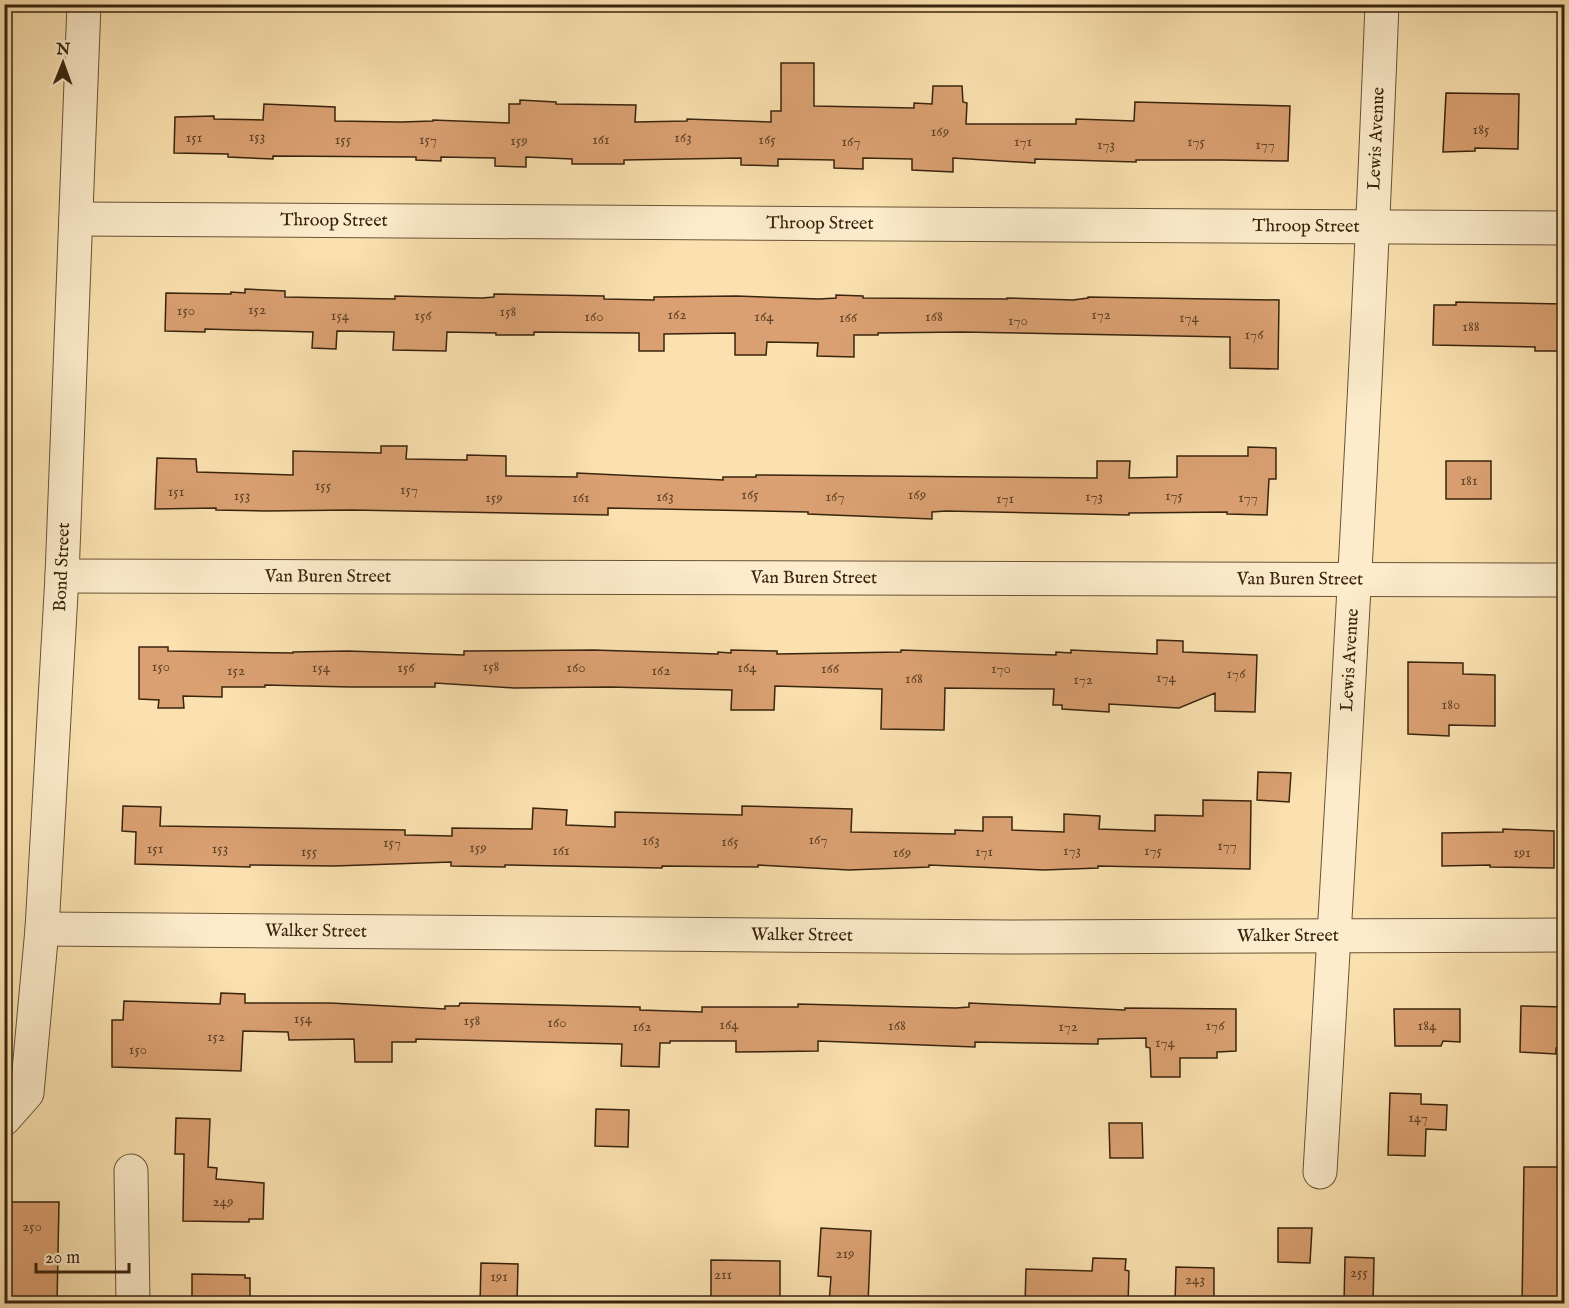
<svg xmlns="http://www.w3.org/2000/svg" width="1569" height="1308" viewBox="0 0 1569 1308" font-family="'IM FELL English',serif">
  <rect width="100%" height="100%" fill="#fae1af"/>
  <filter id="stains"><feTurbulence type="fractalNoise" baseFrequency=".00333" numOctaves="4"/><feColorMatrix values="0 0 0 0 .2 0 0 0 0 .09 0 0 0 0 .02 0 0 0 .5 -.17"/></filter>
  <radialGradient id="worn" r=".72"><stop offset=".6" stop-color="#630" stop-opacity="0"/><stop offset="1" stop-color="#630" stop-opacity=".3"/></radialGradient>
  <g fill="#daa071" stroke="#39240e" stroke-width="1.5">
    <polygon points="781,63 814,63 814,106 914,108 914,103 932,104 933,86 962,86 963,102 967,103 966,124 1076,124 1076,119 1134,121 1135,102 1290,106 1288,161 1221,160 1136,160 1136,162 1035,159 1035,163 953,158 953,172 912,170 912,159 863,158 863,169 834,168 834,160 778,159 778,166 741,165 741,158 624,160 624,164 572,164 572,159 526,157 526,167 495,166 495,158 441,157 441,161 416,160 416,157 273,156 273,159 228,157 228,154 174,153 175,117 214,116 214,119 263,120 264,104 335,107 335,121 401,122 433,121 433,120 509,123 509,104 520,104 520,100 556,102 556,104 636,105 635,122 687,121 687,119 771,122 771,111 781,111"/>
    <polygon points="1446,93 1519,94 1518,149 1475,148 1475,151 1443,152"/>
    <polygon points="245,289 285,291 285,297 395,299 395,296 482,298 494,297 494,294 604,296 604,299 654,300 654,297 736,296 819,299 836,298 836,295 863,296 863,298 1007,299 1007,298 1073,300 1088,298 1088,297 1279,300 1278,369 1230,368 1230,337 962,332 878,333 878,335 854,335 854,357 817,356 818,343 767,342 766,355 735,355 735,333 664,334 664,351 639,351 639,333 534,332 534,335 496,335 496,333 447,332 446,351 393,350 394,332 337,331 336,349 312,348 313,332 205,329 205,332 165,331 166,293 231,294 231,292 245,293"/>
    <polygon points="1456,302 1564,304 1564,351 1535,351 1535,347 1433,345 1434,305 1456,305"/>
    <polygon points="381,446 407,446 406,459 467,460 467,455 506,456 506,476 577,477 577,473 723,480 723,477 756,477 756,475 1097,478 1097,461 1130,461 1129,478 1177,477 1177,456 1248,456 1248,447 1276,448 1276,479 1269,479 1267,515 1227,514 1227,512 1129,513 1129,515 946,511 932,512 932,519 808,514 808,512 608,508 608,515 352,510 266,511 216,510 216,508 155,509 157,458 196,459 197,472 293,475 293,451 381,453"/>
    <rect x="1446" y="461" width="45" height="38"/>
    <polygon points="1157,640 1183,641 1183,652 1257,655 1255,712 1215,711 1215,693 1179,708 1109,704 1109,712 1062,709 1062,705 1053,705 1054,689 945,688 944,730 881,729 882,689 775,686 774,710 731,710 732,690 610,687 514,688 435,683 435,687 350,687 265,685 265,687 222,687 222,697 183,696 184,708 158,708 159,700 139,699 139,647 168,647 168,651 293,653 293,652 348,651 464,655 464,651 593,650 718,654 718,652 731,653 731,650 777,651 777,654 901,652 901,650 1056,655 1056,652 1071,653 1071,650 1157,654"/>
    <polygon points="1408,662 1463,663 1463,674 1495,675 1495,726 1449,725 1449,736 1408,734"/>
    <polygon points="1258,772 1291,773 1289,802 1257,800"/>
    <polygon points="1203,800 1251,801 1250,869 1098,866 1098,868 1044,870 929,865 929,867 849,870 758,865 758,867 662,866 662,868 505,865 505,867 451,866 451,862 334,866 250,865 250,867 135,864 136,832 122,831 123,806 161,807 160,826 405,830 405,835 452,836 452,828 532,829 533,808 567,810 566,825 615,827 615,812 742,815 742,806 852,809 851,832 955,834 955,830 983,831 983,817 1012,817 1012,830 1064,832 1064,814 1100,816 1099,829 1155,831 1155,815 1203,816"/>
    <polygon points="1503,829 1554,831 1554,868 1490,867 1490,865 1442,866 1442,833 1503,832"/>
    <polygon points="221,993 245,994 245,1003 330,1003 445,1009 445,1006 459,1006 460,1003 640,1007 640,1010 702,1012 702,1007 798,1007 798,1004 956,1008 969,1007 969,1003 1125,1010 1125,1008 1236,1009 1236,1051 1217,1052 1217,1058 1180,1058 1180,1077 1151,1077 1150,1048 1146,1047 1146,1038 1098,1039 1098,1044 975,1042 975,1047 818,1041 818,1051 736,1052 736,1041 670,1041 670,1043 660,1043 659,1067 621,1066 622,1044 416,1039 416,1042 392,1042 392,1062 355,1062 354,1039 289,1040 288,1032 243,1031 241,1071 112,1067 112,1020 123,1020 124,1001 220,1004"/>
    <polygon points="1521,1006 1564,1007 1564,1048 1556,1048 1556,1054 1520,1052"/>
    <polygon points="1394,1009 1460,1009 1460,1042 1443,1041 1441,1046 1395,1046"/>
    <polygon points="1390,1093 1421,1094 1421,1104 1447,1105 1446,1130 1426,1129 1425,1156 1388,1155"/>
    <polygon points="596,1109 629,1110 628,1147 595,1146"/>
    <polygon points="176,1118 210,1119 208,1167 217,1168 216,1179 264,1183 263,1219 249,1219 249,1222 183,1221 184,1154 175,1154"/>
    <polygon points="1109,1123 1142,1123 1143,1158 1110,1158"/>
    <polygon points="1524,1167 1560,1167 1560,1179 1564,1179 1562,1304 1522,1304"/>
    <polygon points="4,1202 59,1202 57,1304 4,1304"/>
    <polygon points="821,1228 871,1231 868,1304 829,1304 831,1277 818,1276"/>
    <polygon points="1278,1228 1312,1228 1310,1263 1278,1262"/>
    <polygon points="1345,1257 1374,1258 1373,1304 1344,1304"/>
    <polygon points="1093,1258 1126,1259 1125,1270 1129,1271 1128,1304 1025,1304 1026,1269 1092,1271"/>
    <polygon points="711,1260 780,1261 780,1304 711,1304"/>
    <polygon points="481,1263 518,1264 517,1304 480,1304"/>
    <polygon points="1176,1267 1214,1268 1214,1304 1175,1304"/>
    <polygon points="192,1274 245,1275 245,1278 250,1278 250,1304 192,1304"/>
  </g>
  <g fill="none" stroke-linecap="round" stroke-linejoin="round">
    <g stroke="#695336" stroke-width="35">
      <g id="street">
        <path id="s1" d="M76,219L1564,228"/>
        <path id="s2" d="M62,576L1564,580"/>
        <path id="s3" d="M42,929L1009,937L1564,935"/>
        <path id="s4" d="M4,1119L27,1093L42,929L62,576L84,4"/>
        <polyline points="131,1171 133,1304"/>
        <path id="s5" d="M1320,1172C1343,783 1367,394 1382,4"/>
      </g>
    </g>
    <use href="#street" stroke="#fceccb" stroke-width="33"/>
  </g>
  <g text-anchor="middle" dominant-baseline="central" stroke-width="4.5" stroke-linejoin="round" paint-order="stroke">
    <g font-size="15" fill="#614327">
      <text x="1481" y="129">185</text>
      <text x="940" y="131">169</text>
      <text x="257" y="136">153</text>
      <text x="194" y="137">151</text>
      <text x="683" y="137">163</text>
      <text x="343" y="139">155</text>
      <text x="428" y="139">157</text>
      <text x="601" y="139">161</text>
      <text x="767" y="139">165</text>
      <text x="519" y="140">159</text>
      <text x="851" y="141">167</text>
      <text x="1023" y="141">171</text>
      <text x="1196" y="141">175</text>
      <text x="1106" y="144">173</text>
      <text x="1265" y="144">177</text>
      <text x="257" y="309">152</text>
      <text x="186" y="310">150</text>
      <text x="508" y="311">158</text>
      <text x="677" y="314">162</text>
      <text x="1101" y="314">172</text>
      <text x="340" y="315">154</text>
      <text x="423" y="315">156</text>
      <text x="594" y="316">160</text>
      <text x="764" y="316">164</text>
      <text x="934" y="316">168</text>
      <text x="848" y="317">166</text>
      <text x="1189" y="317">174</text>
      <text x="1018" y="320">170</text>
      <text x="1471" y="326">188</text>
      <text x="1254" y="334">176</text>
      <text x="1469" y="480">181</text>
      <text x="323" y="485">155</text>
      <text x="409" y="489">157</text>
      <text x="176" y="491">151</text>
      <text x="750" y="494">165</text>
      <text x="917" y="494">169</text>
      <text x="242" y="495">153</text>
      <text x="1174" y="495">175</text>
      <text x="665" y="496">163</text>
      <text x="835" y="496">167</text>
      <text x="1094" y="496">173</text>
      <text x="494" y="497">159</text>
      <text x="581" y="497">161</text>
      <text x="1248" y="497">177</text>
      <text x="1005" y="498">171</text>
      <text x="161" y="666">150</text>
      <text x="491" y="666">158</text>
      <text x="321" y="667">154</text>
      <text x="406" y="667">156</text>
      <text x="576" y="667">160</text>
      <text x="747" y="667">164</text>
      <text x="830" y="668">166</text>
      <text x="1001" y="668">170</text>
      <text x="236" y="670">152</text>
      <text x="661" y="670">162</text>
      <text x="1236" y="673">176</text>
      <text x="1166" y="677">174</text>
      <text x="914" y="678">168</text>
      <text x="1083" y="679">172</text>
      <text x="1451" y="704">180</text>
      <text x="818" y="839">167</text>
      <text x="651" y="840">163</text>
      <text x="730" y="841">165</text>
      <text x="392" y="842">157</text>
      <text x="1227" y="845">177</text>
      <text x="478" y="847">159</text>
      <text x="155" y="848">151</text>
      <text x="220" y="848">153</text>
      <text x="561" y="850">161</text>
      <text x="1072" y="850">173</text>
      <text x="1153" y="850">175</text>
      <text x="309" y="851">155</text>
      <text x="984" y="851">171</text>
      <text x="902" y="852">169</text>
      <text x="1522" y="852">191</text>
      <text x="303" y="1018">154</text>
      <text x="472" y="1020">158</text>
      <text x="557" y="1022">160</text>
      <text x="729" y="1024">164</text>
      <text x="897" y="1025">168</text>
      <text x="1215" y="1025">176</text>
      <text x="1427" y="1025">184</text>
      <text x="642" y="1026">162</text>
      <text x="1068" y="1026">172</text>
      <text x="216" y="1036">152</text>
      <text x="1165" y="1042">174</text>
      <text x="138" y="1049">150</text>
      <text x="1418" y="1117">147</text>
      <text x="223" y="1201">249</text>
      <text x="32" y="1226">250</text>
      <text x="845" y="1253">219</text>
      <text x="1359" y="1272">255</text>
      <text x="723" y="1274">211</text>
      <text x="499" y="1276">191</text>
      <text x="1195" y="1279">243</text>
    </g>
    <g font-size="18" fill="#39240e" stroke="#fceccb">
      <text stroke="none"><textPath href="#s5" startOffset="1035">Lewis Avenue</textPath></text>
      <text stroke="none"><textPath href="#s1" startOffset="258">Throop Street</textPath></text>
      <text stroke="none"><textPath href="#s1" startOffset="744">Throop Street</textPath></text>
      <text stroke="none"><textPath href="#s1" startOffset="1230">Throop Street</textPath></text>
      <text stroke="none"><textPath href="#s4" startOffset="562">Bond Street</textPath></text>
      <text stroke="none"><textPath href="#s2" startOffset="266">Van Buren Street</textPath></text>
      <text stroke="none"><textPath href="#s2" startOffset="752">Van Buren Street</textPath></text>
      <text stroke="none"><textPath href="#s2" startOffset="1238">Van Buren Street</textPath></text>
      <text stroke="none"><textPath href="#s5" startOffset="513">Lewis Avenue</textPath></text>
      <text stroke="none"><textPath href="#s3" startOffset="274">Walker Street</textPath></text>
      <text stroke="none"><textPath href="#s3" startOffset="760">Walker Street</textPath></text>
      <text stroke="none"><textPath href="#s3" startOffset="1246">Walker Street</textPath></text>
    </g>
  </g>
  <rect width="1569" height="1308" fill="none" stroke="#fae1af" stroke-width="24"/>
  <rect x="6" y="6" width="1557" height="1296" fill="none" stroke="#39240e" stroke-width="3"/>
  <rect x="12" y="12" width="1545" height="1284" fill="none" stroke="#39240e" stroke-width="1.5"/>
  <g transform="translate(63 63) rotate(1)" stroke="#fceccb" stroke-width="4.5" paint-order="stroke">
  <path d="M0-4.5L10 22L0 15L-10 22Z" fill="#39240e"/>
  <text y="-9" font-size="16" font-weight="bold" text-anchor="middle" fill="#39240e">N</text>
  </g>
  <path d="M36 1263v9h93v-9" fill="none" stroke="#39240e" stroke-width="3"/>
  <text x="45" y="1263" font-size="18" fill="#39240e" stroke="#fceccb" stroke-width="4.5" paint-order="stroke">20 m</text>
  <rect width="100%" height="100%" filter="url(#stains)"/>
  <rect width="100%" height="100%" fill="url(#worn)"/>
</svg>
